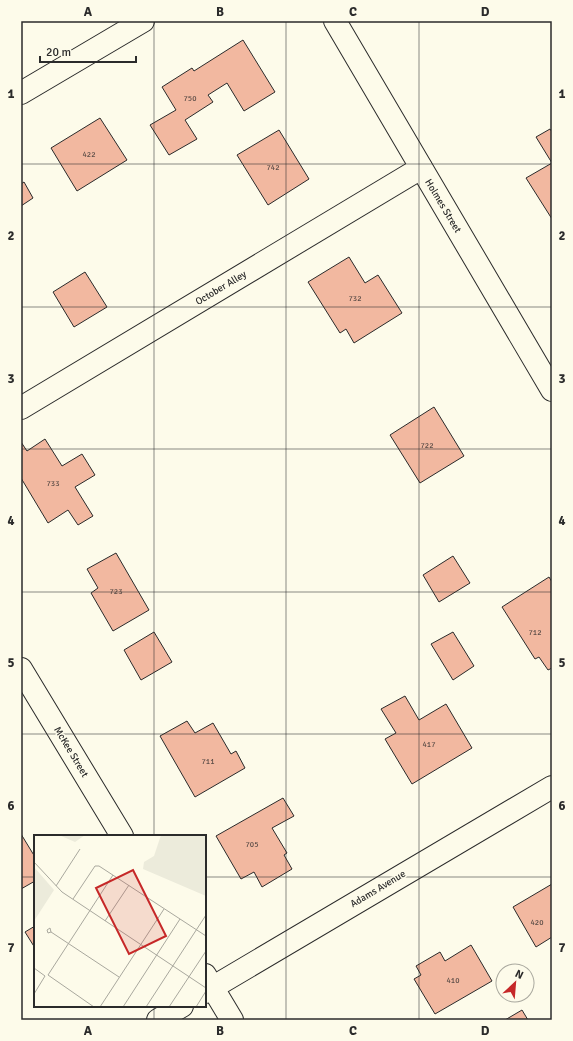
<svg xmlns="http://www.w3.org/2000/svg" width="573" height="1041" viewBox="0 0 573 1041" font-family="Signika,sans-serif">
  <rect width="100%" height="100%" fill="#fdfbea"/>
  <g fill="#f2b8a0" stroke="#2b2b2b">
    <polygon points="243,40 275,92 244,111 227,83 208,95 213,102 185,120 197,139 169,155 150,125 176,110 162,87 192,68 194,71"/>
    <polygon points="100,118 127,160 77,191 51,148"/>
    <polygon points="550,129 552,132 552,219 526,178 552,163 536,137"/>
    <polygon points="279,130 309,179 268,205 237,155"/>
    <polygon points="24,182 33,198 21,206 21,184"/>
    <polygon points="349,257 365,283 378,275 402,313 354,343 346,329 340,333 308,282"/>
    <polygon points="85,272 107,307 74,327 53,292"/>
    <polygon points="434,407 464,456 420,483 390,435"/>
    <polygon points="45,439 62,466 82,454 95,475 75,487 93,516 78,525 68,510 48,523 21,478 21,442 27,451"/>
    <polygon points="116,553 149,610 113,631 91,593 98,588 87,569"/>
    <polygon points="453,556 470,583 439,602 423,575"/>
    <polygon points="549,577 552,582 552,668 548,670 539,657 535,659 502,607"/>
    <polygon points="154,632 172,662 141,680 124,650"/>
    <polygon points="453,632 474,666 453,680 431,644"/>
    <polygon points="405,696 419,720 446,704 472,748 412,784 385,739 396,733 381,709"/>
    <polygon points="187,721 195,733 213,723 231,754 236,751 245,768 195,797 160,736"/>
    <polygon points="283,798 294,816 272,828 287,853 284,855 292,869 262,887 254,872 241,879 216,836"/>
    <polygon points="21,834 35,857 35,881 21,889"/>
    <polygon points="552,884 552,937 536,947 513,907"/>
    <polygon points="35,926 35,948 25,932"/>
    <polygon points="471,945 492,981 435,1014 414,979 421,975 416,966 440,952 445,961"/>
    <polygon points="522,1010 528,1020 505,1020"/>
  </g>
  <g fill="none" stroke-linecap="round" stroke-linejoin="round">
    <g stroke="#2b2b2b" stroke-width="24">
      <g id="minor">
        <polyline points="335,21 552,390"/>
        <polyline points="21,93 143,21"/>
        <polyline points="21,408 421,168"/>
        <polyline points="21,669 122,836"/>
        <polyline points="205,975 232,1020"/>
        <polyline points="205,992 552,787"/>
        <polyline points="158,1020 182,1006"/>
      </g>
    </g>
    <use href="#minor" stroke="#fdfbea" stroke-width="22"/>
  </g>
  <path fill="none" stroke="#2b2b2b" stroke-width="1" stroke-opacity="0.55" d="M154,21V836M286,21V1020M419,21V1020M21,164H552M21,307H552M21,449H552M21,592H552M21,734H552M21,877H35M205,877H552M154,1006V1020"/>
  <g text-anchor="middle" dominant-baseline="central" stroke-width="3" stroke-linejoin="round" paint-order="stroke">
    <g font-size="8" fill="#5d4e48">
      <text x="190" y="98">750</text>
      <text x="89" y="154">422</text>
      <text x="273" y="167">742</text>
      <text x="355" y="298">732</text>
      <text x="427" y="445">722</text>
      <text x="53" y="483">733</text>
      <text x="116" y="591">723</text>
      <text x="535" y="632">712</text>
      <text x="429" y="744">417</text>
      <text x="208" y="761">711</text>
      <text x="252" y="844">705</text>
      <text x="537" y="922">420</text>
      <text x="453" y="980">410</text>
    </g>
    <g font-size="10" fill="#2b2b2b" stroke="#fdfbea">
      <text transform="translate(443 206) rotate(59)">Holmes Street</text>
      <text transform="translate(221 288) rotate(-31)">October Alley</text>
      <text transform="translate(71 752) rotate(59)">McKee Street</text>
      <text transform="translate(378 889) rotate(-31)">Adams Avenue</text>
    </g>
  </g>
  <g transform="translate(34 835)">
    <rect width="172" height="172" fill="#fdfbea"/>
    <path d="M25,0H51L41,7ZM127,0H172V61L109,34L110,27L120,21ZM0,32L20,55L0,86Z" fill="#ecebdb"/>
    <path fill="none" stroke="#a9a89e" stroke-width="1" d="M0,27L28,57L172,153M22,51L46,14M39,64L61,31H65L172,101M71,86L95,50M17,97L16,93L13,95L14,98L17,97L85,142M0,133L11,141M14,140L79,40M14,140L60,172M0,159L11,141M66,172L130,74M89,172L146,84M112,172L172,80M135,172L172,116M162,172L172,156"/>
    <path fill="#c62828" fill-opacity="0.15" stroke="#c62828" stroke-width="2" d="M99,35L132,101L95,119L62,53Z"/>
    <rect width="172" height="172" fill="none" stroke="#2b2b2b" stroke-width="2"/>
  </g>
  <rect width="573" height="1041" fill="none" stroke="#fdfbea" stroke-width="44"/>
  <g transform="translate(515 983) rotate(26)"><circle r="19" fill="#fdfbea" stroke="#a9a89e"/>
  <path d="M0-3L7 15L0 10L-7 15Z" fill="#c62828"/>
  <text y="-6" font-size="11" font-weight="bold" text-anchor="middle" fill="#2b2b2b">N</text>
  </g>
  <path d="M40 56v6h96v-6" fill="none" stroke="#2b2b2b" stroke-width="2"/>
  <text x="46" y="56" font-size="12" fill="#2b2b2b" stroke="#fdfbea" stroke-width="3" paint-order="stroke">20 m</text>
  <rect x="22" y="22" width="529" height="997" fill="none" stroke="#2b2b2b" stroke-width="1.5"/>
  <g font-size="13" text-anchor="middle" font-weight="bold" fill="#2b2b2b">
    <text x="88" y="16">A</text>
    <text x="220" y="16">B</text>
    <text x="353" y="16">C</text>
    <text x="485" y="16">D</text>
    <text x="11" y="98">1</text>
    <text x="562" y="98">1</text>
    <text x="11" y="240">2</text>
    <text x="562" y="240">2</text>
    <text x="11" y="383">3</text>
    <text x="562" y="383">3</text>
    <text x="11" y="525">4</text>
    <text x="562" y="525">4</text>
    <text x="11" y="667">5</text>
    <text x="562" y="667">5</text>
    <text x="11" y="810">6</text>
    <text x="562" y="810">6</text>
    <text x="11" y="952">7</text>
    <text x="562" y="952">7</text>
    <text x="88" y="1035">A</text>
    <text x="220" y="1035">B</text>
    <text x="353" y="1035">C</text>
    <text x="485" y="1035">D</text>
  </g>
</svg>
